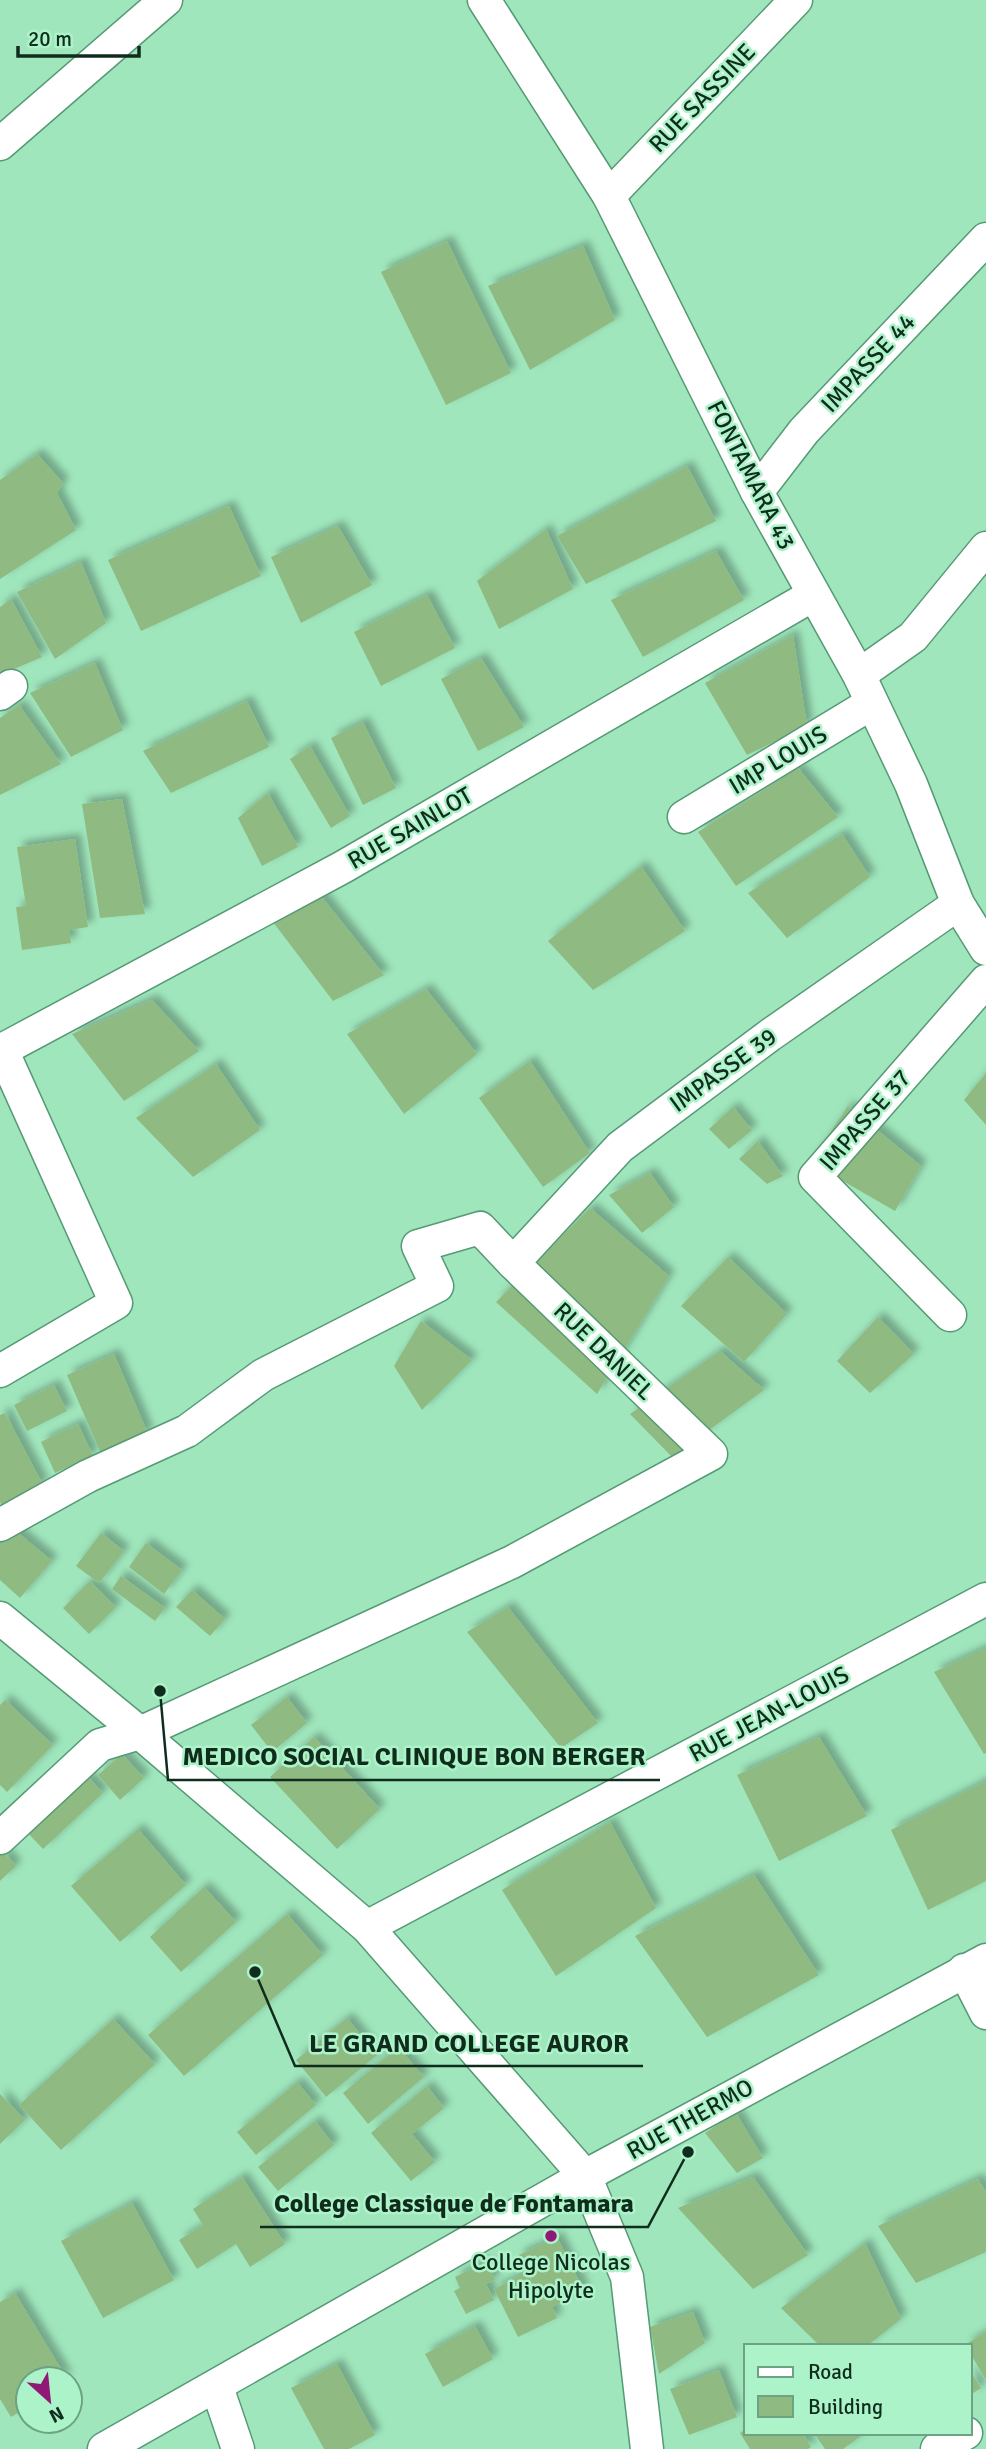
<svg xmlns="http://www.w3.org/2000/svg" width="986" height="2449" viewBox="0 0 986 2449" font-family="Signika,sans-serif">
  <defs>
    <filter id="shadow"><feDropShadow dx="6" dy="-6" stdDeviation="3.5" flood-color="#0004"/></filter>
  </defs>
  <rect width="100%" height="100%" fill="#9fe6bc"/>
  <g fill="#8fba82" filter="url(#shadow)">
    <polygon points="447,241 511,373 446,405 381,272"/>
    <polygon points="583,246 615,320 530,370 488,286"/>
    <polygon points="37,454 63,483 57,493 76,530 0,579 0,480"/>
    <polygon points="687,466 716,521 586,584 557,536"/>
    <polygon points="229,506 261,576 141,631 108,560"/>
    <polygon points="338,526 372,585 301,623 271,557"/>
    <polygon points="546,529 573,589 499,629 477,581"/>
    <polygon points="716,551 744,600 643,657 611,600"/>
    <polygon points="81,562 106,623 55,659 17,592"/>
    <polygon points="427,595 455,648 381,686 354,632"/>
    <polygon points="11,599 42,657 0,675 0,607"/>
    <polygon points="793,635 807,726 747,755 705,683"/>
    <polygon points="481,658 524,727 478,751 441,679"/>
    <polygon points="95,663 123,730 71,757 30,693"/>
    <polygon points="247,701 269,747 171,793 143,751"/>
    <polygon points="19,705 61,764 0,795 0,718"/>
    <polygon points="363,722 396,788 363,805 331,738"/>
    <polygon points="310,746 350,816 331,828 290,759"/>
    <polygon points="798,768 838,817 736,886 698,832"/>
    <polygon points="268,793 298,847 262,866 238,818"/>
    <polygon points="122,799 145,914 100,918 82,804"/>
    <polygon points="842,834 870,877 787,938 748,893"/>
    <polygon points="75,839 88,927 69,930 71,943 22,950 16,907 26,906 17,847"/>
    <polygon points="641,866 685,931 593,990 548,941"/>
    <polygon points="321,896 384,975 333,1001 273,922"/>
    <polygon points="426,989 477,1054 404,1114 347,1034"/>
    <polygon points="152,1000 199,1051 124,1101 72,1034"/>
    <polygon points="530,1061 590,1153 543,1187 479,1098"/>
    <polygon points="216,1064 260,1130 193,1177 136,1118"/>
    <polygon points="986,1073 986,1125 964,1100"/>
    <polygon points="848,1106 921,1166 895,1211 810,1162"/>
    <polygon points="733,1107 752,1130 729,1149 709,1129"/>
    <polygon points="758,1141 783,1176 767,1184 739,1159"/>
    <polygon points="650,1173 674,1207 642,1233 609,1195"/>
    <polygon points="590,1208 669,1276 597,1394 496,1302"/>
    <polygon points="728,1257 787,1314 744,1362 681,1306"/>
    <polygon points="878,1317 914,1354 870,1393 837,1361"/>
    <polygon points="421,1321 472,1360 422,1410 394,1366"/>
    <polygon points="720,1351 764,1390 672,1457 630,1414"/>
    <polygon points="114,1354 148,1434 101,1454 67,1375"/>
    <polygon points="54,1385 67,1411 27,1431 14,1405"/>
    <polygon points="5,1413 43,1485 2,1506 0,1502 0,1415"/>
    <polygon points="78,1424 93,1456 55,1473 41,1442"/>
    <polygon points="11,1527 52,1561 20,1598 0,1580 0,1540"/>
    <polygon points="101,1533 124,1551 99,1583 76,1566"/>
    <polygon points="146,1543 182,1570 164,1594 129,1567"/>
    <polygon points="121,1576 165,1608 155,1621 112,1589"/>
    <polygon points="90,1581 116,1607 89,1634 63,1608"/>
    <polygon points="192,1590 225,1619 210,1636 176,1607"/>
    <polygon points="508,1607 598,1723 561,1748 467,1632"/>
    <polygon points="986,1648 986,1753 984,1754 934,1672"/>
    <polygon points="287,1697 307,1723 272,1752 251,1725"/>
    <polygon points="5,1700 53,1745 7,1792 0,1785 0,1705"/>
    <polygon points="314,1737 380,1809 337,1849 270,1777"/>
    <polygon points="819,1737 867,1816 779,1861 737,1775"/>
    <polygon points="122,1754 144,1778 120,1800 98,1775"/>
    <polygon points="88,1777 103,1793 43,1849 27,1832"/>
    <polygon points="986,1781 986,1881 928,1910 891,1830"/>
    <polygon points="610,1822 656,1908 556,1976 502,1890"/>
    <polygon points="138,1829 186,1885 120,1942 71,1886"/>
    <polygon points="0,1849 16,1866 0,1881"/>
    <polygon points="754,1875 819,1975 707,2037 635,1936"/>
    <polygon points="204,1887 236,1922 181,1972 150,1937"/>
    <polygon points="287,1914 323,1955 184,2076 148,2035"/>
    <polygon points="347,2018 377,2055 326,2097 296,2060"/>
    <polygon points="113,2019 155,2064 61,2150 19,2105"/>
    <polygon points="398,2047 424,2077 368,2124 343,2093"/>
    <polygon points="297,2082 316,2105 256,2155 237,2132"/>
    <polygon points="427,2086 444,2108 412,2134 435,2162 411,2181 371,2133"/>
    <polygon points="0,2094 25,2120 0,2144"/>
    <polygon points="736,2113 763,2158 737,2173 705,2133"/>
    <polygon points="315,2121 334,2145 278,2191 258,2167"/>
    <polygon points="242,2177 285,2244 250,2267 236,2244 197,2269 179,2240 203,2225 193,2209"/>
    <polygon points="753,2177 808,2255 753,2289 678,2208"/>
    <polygon points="978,2179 986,2192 986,2252 916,2283 878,2226"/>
    <polygon points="132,2203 174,2280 103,2318 61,2241"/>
    <polygon points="557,2237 584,2291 552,2307 557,2318 518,2337 494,2289 525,2273 517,2256"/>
    <polygon points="865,2243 901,2319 867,2346 820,2346 781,2308"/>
    <polygon points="486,2262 495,2280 486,2284 494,2300 466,2314 454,2291 460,2288 455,2277"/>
    <polygon points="15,2293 67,2379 28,2379 28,2407 11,2417 0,2399 0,2302"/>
    <polygon points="693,2312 705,2343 659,2374 650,2327"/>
    <polygon points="475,2326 493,2359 443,2387 425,2354"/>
    <polygon points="986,2332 986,2380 970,2353 970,2346 963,2346"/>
    <polygon points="337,2364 375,2435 349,2449 324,2449 291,2388"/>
    <polygon points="719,2370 737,2417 689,2435 670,2389"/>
    <polygon points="970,2371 981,2388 970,2395"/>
    <polygon points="746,2429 746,2433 803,2433 811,2447 808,2449 750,2449 740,2433"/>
    <polygon points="814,2433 865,2433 843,2449 825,2449"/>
  </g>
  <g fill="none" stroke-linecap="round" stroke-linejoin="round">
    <g stroke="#559a74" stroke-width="35">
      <g id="street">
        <polyline points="484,0 609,196 757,492 859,675 911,784 958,904 986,949"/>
        <polyline points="0,144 166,0"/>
        <polyline points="609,196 796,0"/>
        <polyline points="757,492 804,431 986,239"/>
        <polyline points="859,675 913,637 986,548"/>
        <polyline points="0,694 11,686"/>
        <polyline points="684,817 872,703"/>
        <polyline points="0,1051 343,867 813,595"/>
        <polyline points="513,1263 620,1147 770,1035 958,904"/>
        <polyline points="950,1315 815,1177 986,981"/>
        <polyline points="0,1371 116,1303 2,1050"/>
        <polyline points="0,1525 88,1476 187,1431 263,1375 437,1286 418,1246 480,1228 513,1263 711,1454 512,1562 140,1733 100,1745 0,1838"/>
        <polyline points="0,1618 140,1733 367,1927 585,2176 627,2277 647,2449"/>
        <polyline points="367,1927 986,1599"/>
        <polyline points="964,1970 986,2013"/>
        <polyline points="217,2387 238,2449"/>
        <polyline points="104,2449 585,2176 986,1960"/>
        <polyline points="937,2449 966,2433"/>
      </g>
    </g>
    <use href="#street" stroke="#fff" stroke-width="32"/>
  </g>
  <circle fill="#901978" stroke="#acf3c9" stroke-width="2.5" cx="551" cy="2236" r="7"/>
  <g text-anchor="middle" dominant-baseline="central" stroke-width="5" stroke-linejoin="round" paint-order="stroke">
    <g font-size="24" fill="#0f2c1d" stroke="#acf3c9">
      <text transform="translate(702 98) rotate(-46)">RUE SASSINE</text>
      <text transform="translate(868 363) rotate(-47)">IMPASSE 44</text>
      <text transform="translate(751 475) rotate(63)">FONTAMARA 43</text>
      <text transform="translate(778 760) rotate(-31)">IMP LOUIS</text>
      <text transform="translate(410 828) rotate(-30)">RUE SAINLOT</text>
      <text transform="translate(723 1070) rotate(-36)">IMPASSE 39</text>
      <text transform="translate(865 1120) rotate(-49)">IMPASSE 37</text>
      <text transform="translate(604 1351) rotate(44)">RUE DANIEL</text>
      <text transform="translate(769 1714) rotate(-28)">RUE JEAN-LOUIS</text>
      <text transform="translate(690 2119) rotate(-29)">RUE THERMO</text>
    </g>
    <g font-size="24" fill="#0f2c1d" stroke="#acf3c9">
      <text x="551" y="2262">College Nicolas<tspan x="551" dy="28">Hipolyte</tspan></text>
    </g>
  </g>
  <path fill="none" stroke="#0f2c1d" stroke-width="2.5" d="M160 1691L168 1780H660M255 1972L295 2066H643M688 2152L648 2227H260"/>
  <g fill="#0f2c1d" stroke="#acf3c9" stroke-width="2.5">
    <circle cx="160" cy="1691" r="7"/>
    <circle cx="255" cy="1972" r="7"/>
    <circle cx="688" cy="2152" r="7"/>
  </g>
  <g font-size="26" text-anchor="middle" font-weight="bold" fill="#0f2c1d" stroke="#acf3c9" stroke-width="5" stroke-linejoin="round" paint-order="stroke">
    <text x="414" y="1765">MEDICO SOCIAL CLINIQUE BON BERGER</text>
    <text x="469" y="2052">LE GRAND COLLEGE AUROR</text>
    <text x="454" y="2212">College Classique de Fontamara</text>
  </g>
  <rect x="744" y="2344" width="228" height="91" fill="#acf3c9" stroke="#6da384" stroke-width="2"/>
  <rect x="758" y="2367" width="35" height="10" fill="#ffffff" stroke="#6da384" stroke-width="2"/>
  <text x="808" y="2379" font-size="21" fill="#0f2c1d">Road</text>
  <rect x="758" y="2396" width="35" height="21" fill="#8fba82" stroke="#6da384" stroke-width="2"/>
  <text x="808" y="2414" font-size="21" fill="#0f2c1d">Building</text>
  <g transform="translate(49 2400) rotate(153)"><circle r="33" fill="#acf3c9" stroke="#6da384" stroke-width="2"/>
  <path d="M0-5L12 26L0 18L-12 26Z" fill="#901978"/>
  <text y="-10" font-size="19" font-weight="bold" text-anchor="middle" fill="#0f2c1d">N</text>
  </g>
  <path d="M18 46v10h121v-10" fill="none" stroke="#0f2c1d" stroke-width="3.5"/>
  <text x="28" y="46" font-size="21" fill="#0f2c1d" stroke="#acf3c9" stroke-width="5" paint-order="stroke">20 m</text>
</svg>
